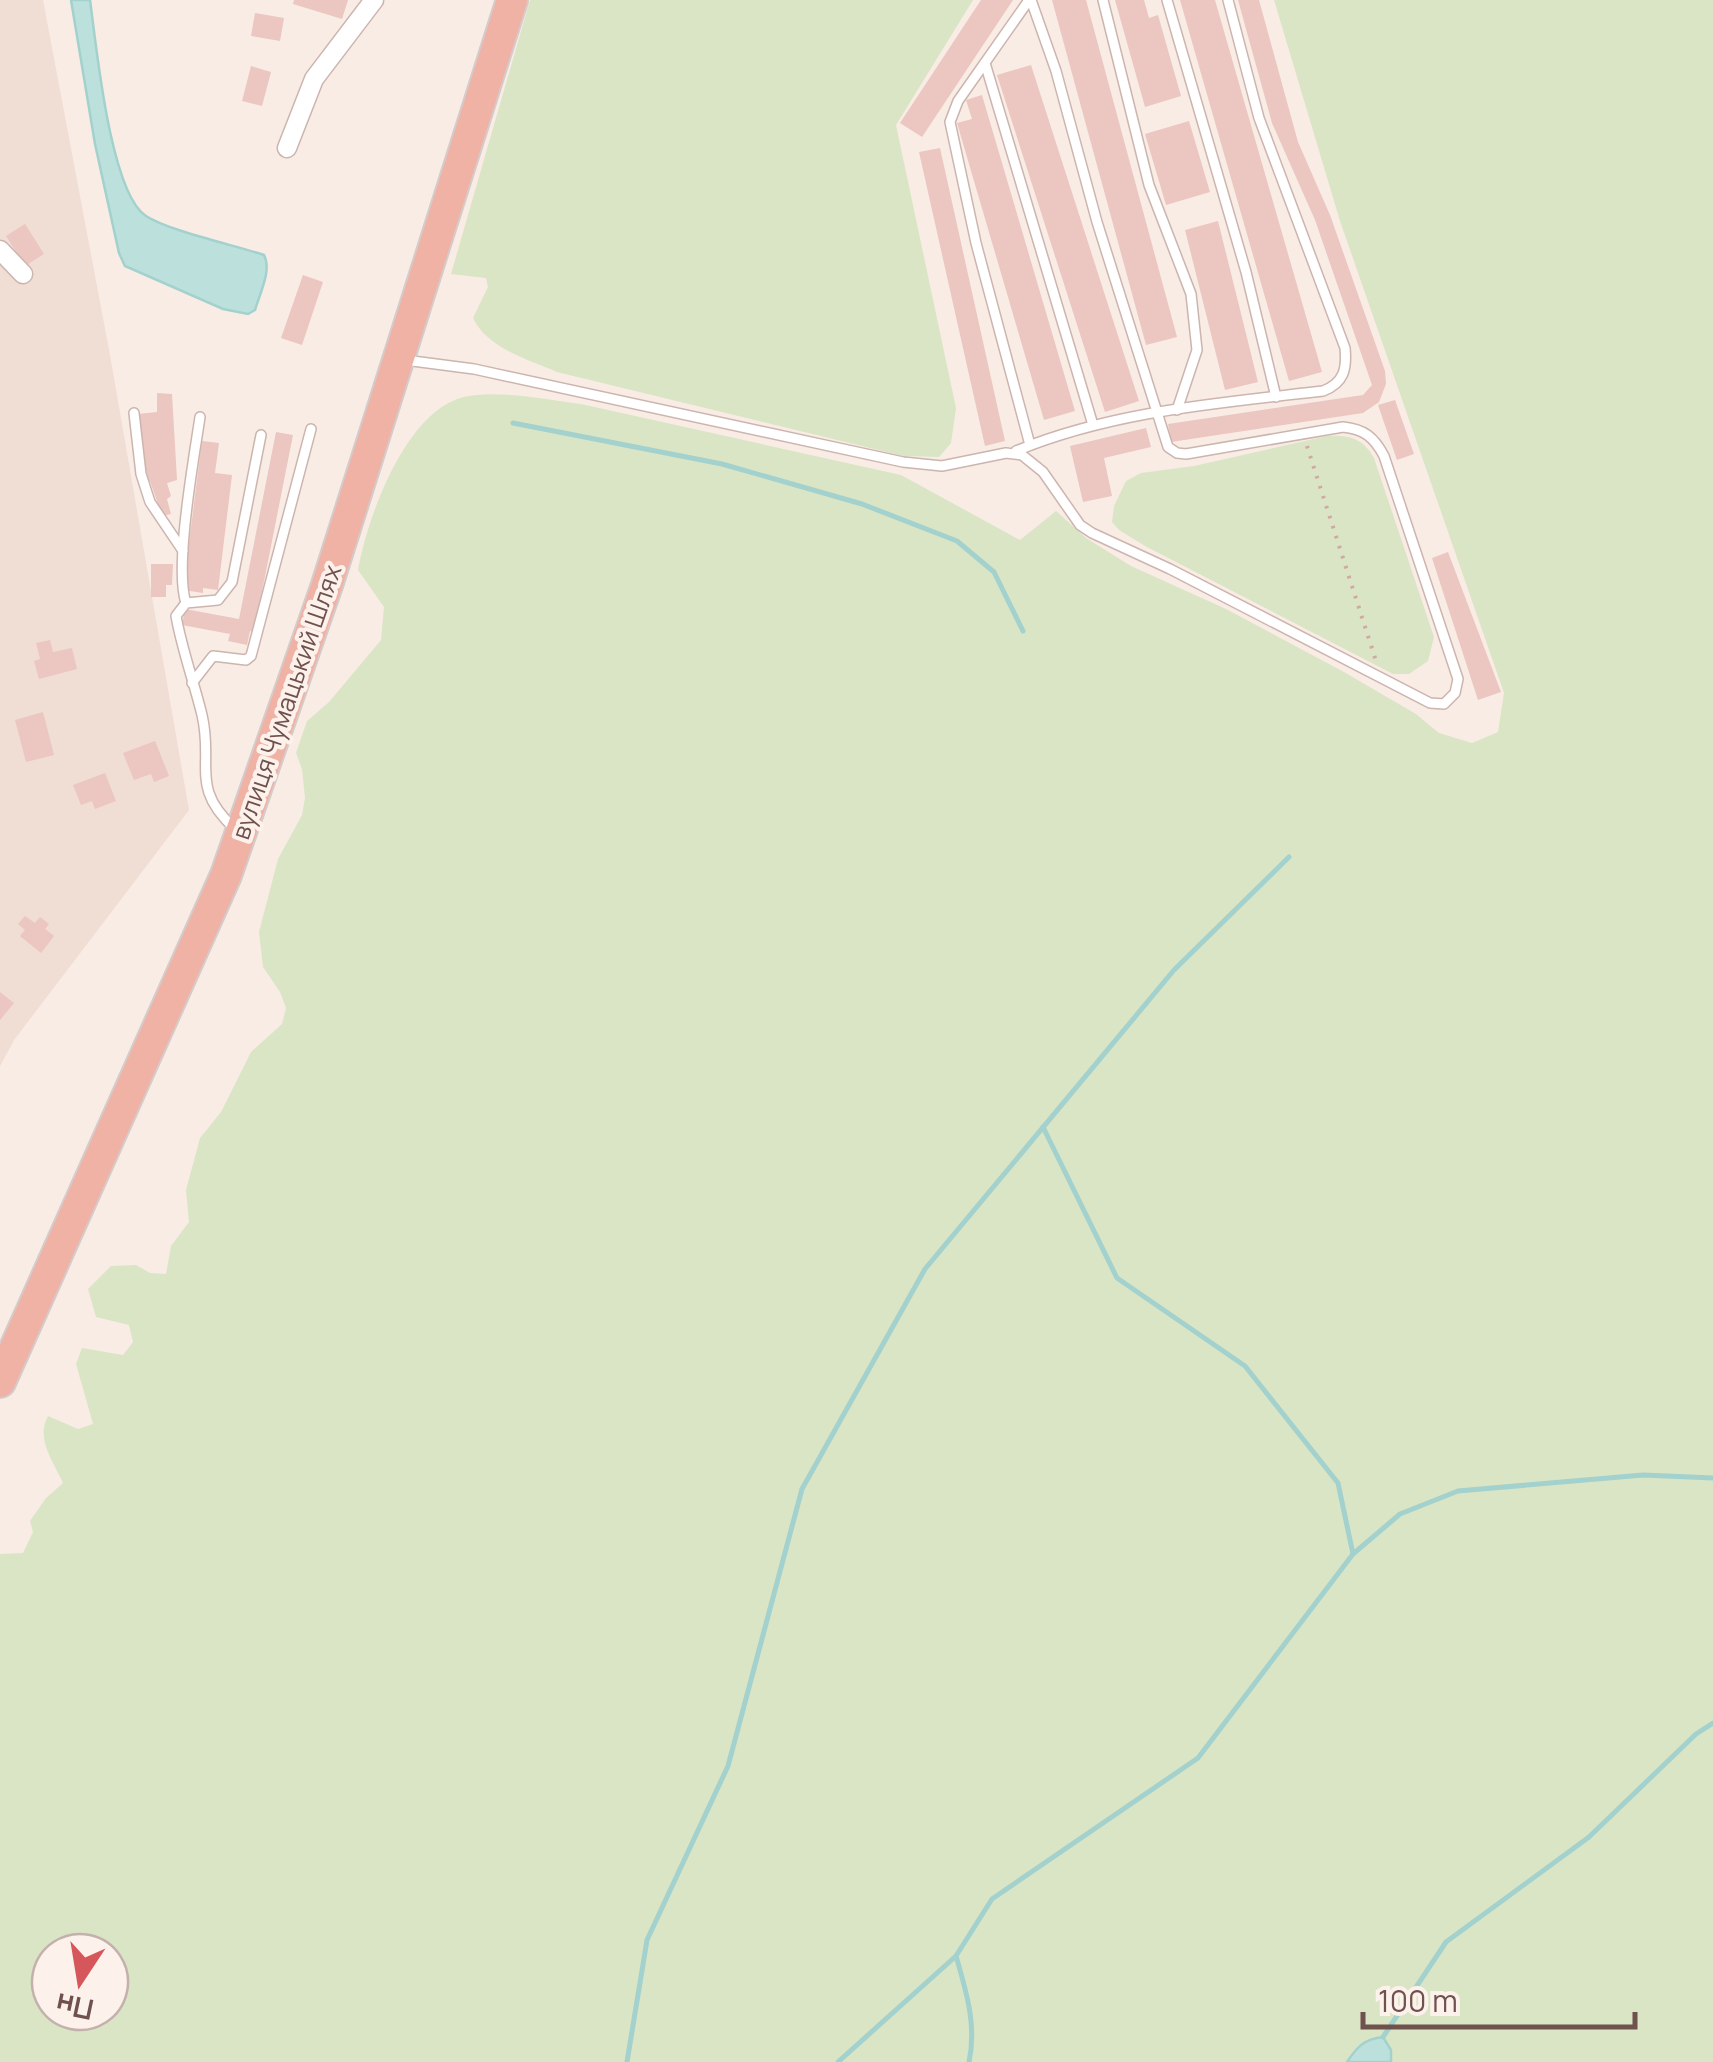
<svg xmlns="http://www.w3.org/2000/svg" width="1713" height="2062" viewBox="0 0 1713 2062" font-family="Manrope,sans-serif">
  <rect width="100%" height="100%" fill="#f9ece5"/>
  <polygon fill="#f0ddd4" points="0,0 43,0 110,355 189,810 14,1040 0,1066"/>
  <g fill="#dae5c5" fill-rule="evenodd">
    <path d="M530,0H973L896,125L956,408L951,443L939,457L903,456L557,372C529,360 487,348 473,318L488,287L486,278L451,274Z"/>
    <path d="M1274,0H1713V2062H0V1554L23,1553L33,1532L30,1521L46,1498L63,1483C54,1462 35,1439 48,1416L78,1429L93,1424L76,1364L82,1348L123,1355L133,1342L129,1325L96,1317L88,1289L111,1266L136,1265L150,1273L166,1274L171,1246L189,1222L186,1190L200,1138L221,1112L251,1052L282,1024L286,1008L280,992L263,967L259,932L278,859L302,815L305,798L302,769L296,753L307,721L329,702L381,640L384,607L358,570C367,518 406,410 464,397C497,389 548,400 581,404L901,475L1020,540L1056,511L1086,538L1131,566L1226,609L1344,672L1416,714L1439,733L1472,743L1498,732L1504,693L1340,221ZM50,1952H110V2012H50Z"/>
    <path d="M1327,436C1349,435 1363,438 1374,458L1434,637L1428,661L1409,674H1393L1145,546L1119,530L1112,522L1114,506L1126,481L1141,473L1194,466Z"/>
  </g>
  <g fill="#bce1dd" stroke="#a3d1cd" stroke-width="2.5">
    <path d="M71,0H90C96,43 110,193 146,216C169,231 234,245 264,255C272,270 260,293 255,310L248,314L223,309L125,266L119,253L95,144Z"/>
    <path d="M1383,2037L1391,2050V2062H1347C1357,2047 1364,2039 1383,2037Z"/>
  </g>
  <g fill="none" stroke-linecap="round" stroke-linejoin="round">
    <g stroke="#a3d1cd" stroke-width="5">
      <polyline points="513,423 722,464 862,504 957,541 994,572 1023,631"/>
      <polyline points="1043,1127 1117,1278 1245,1366 1338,1483 1353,1554"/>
      <polyline points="1383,2037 1446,1942 1589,1837 1696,1734 1713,1723"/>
      <polyline points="627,2062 647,1940 728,1766 802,1489 925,1269 1174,970 1289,857"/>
      <polyline points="838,2062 956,1956"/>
      <path d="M969,2062C977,2025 966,1991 956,1956L992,1899L1198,1758L1353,1554L1400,1514L1458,1491L1643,1475L1713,1478"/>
    </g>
  </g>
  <g fill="#ecc6c0">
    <polygon points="294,0 348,0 342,19 293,4"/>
    <polygon points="981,0 1013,0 922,137 900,123"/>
    <polygon points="1052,0 1086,0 1177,337 1146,345"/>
    <polygon points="1115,0 1144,0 1149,18 1158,15 1181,96 1145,107"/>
    <polygon points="1180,0 1215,0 1322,372 1289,381"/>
    <polygon points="1238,0 1259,0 1298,142 1330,215 1385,371 1386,384 1379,402 1363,413 1171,442 1168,424 1363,395 1372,385 1315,220 1272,123"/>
    <polygon points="255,13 284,18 280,41 251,36"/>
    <polygon points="1031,65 1139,401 1105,412 997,75"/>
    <polygon points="251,66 271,72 262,106 242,101"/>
    <polygon points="982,95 1075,411 1044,420 957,123 972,119 966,100"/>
    <polygon points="1189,121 1210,192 1166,205 1145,134"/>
    <polygon points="940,148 1005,441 985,446 919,152"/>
    <polygon points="1218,221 1258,382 1225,390 1185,230"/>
    <polygon points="25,224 44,254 25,266 6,236"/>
    <polygon points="303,275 323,282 302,345 281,338"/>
    <polygon points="157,393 172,394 177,480 167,483 171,496 167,499 171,514 162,516 150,481 147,481 147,471 141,471 138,414 157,412"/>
    <polygon points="1395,400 1414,454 1397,460 1378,405"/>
    <polygon points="1146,428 1151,447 1104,458 1112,496 1083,502 1070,446"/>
    <polygon points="276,432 293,435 254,632 250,631 247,645 228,641 230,634 182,625 185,609 239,619"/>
    <polygon points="202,441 219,443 215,473 232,475 218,590 203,588 203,593 183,590"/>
    <polygon points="1448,552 1501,692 1478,700 1432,558"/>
    <polygon points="151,564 173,564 172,585 166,585 166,597 151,597"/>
    <polygon points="50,640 53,652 72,648 77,669 39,679 34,661 40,659 36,643"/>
    <polygon points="43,712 54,755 26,762 15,720"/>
    <polygon points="155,741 169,776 154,782 151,774 134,780 123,753"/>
    <polygon points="105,773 116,801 95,809 92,801 81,805 73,785"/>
    <polygon points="25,916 35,923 40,917 49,924 45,929 54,936 41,953 20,936 25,930 18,924"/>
    <polygon points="0,992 14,1003 0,1020"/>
  </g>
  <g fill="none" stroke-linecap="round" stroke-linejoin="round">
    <g stroke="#ccb5af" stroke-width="12">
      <g id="service">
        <polyline points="1029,0 958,101 950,122 976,243 1030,445"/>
        <polyline points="1103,0 1149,185 1191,294 1197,350 1177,410"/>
        <polyline points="1167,0 1246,272 1276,397"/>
        <polyline points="985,63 1093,425"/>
        <path d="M405,360L474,369L903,462L942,466L1006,453L1022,455L1043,472L1080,525L1092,533L1170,569L1430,703L1444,704L1455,693L1458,679L1384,456C1374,437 1364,429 1343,427L1186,454L1177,453L1168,447L1097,222L1056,71L1031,0"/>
        <polyline points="134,413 141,474 150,502 183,551"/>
        <path d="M1016,451C1113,411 1220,403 1323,391C1344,383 1347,369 1345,348L1259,118L1228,0"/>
        <path d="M186,603C174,568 194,458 200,417"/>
        <polyline points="192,683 213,656 246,660 251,656 311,429"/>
        <path d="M235,829C189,787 214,766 202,715C194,682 182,650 176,616L186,603L218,600L232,582L261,435"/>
      </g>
    </g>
    <g stroke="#ccb5af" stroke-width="21">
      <g id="minor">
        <polyline points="287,148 314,79 374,0"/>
        <polyline points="0,250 23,274"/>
      </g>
    </g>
    <g stroke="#d4cbca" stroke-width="34">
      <polyline id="trunk" points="0,1382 226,875 327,585 512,0"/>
    </g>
    <polyline stroke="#d0a9a3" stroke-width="4" stroke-dasharray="2.5 8" stroke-linecap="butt" points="1307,446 1376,661"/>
    <use href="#service" stroke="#fff" stroke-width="9"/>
    <use href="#minor" stroke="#fff" stroke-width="18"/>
    <use href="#trunk" stroke="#efb2a4" stroke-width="30"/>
  </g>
  <g text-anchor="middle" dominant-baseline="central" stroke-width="8" stroke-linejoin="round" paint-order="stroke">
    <g font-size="25" fill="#6f514d" stroke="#fdf1eb">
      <text transform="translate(286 702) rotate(-71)">вулиця Чумацький Шлях</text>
    </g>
  </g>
  <g transform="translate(80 1982) rotate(192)"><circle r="48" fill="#fdf1eb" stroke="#c4b1ac" stroke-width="2.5"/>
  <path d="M0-8L18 38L0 25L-18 38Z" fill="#d6575b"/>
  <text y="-15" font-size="28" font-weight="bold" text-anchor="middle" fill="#6f514d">Пн</text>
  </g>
  <path d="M1363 2012v15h272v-15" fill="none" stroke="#6f514d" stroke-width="5"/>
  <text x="1378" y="2012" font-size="30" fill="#6f514d" stroke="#fdf1eb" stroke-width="8" paint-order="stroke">100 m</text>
</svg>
